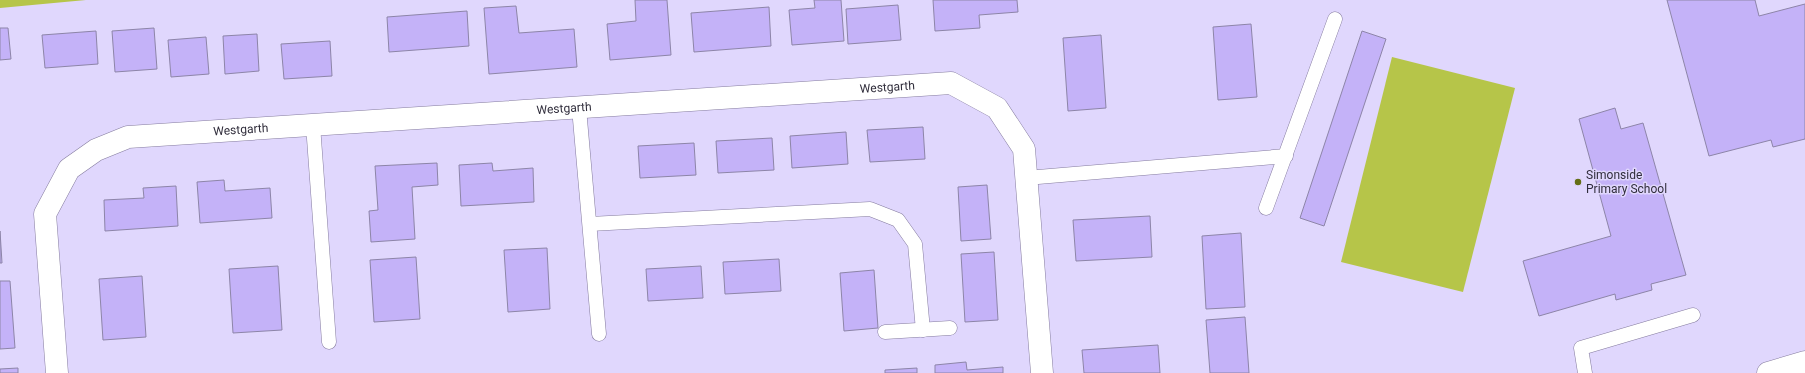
<svg xmlns="http://www.w3.org/2000/svg" width="1805" height="373" viewBox="0 0 1805 373" font-family="Roboto,sans-serif">
  <rect width="100%" height="100%" fill="#e0d7fd"/>
  <g fill="#b6c549">
    <polygon points="0,0 86,0 0,8"/>
    <polygon points="1392,57 1515,88 1463,292 1341,262"/>
  </g>
  <g fill="#c4b2f8" stroke="#8d85a8">
    <polygon points="635,0 667,0 671,55 610,60 607,24 636,21"/>
    <polygon points="814,0 841,0 844,41 792,45 789,10 815,8"/>
    <polygon points="933,0 1017,0 1018,12 979,15 980,28 935,31"/>
    <polygon points="1667,0 1755,0 1759,16 1805,4 1805,139 1773,147 1771,140 1709,156"/>
    <polygon points="898,5 901,40 848,44 846,9"/>
    <polygon points="516,6 519,33 574,29 577,67 489,74 484,8"/>
    <polygon points="769,7 771,46 694,52 691,13"/>
    <polygon points="467,11 469,46 389,52 387,17"/>
    <polygon points="1251,24 1257,97 1218,100 1213,27"/>
    <polygon points="0,28 8,28 11,59 0,60"/>
    <polygon points="154,28 157,69 115,72 112,31"/>
    <polygon points="96,31 98,64 45,68 42,35"/>
    <polygon points="1362,31 1386,39 1324,226 1300,218"/>
    <polygon points="257,34 259,71 225,74 223,36"/>
    <polygon points="1101,35 1106,108 1068,111 1063,38"/>
    <polygon points="206,37 209,74 171,77 168,40"/>
    <polygon points="330,41 332,76 284,79 281,44"/>
    <polygon points="1615,108 1621,129 1643,123 1686,275 1651,284 1652,290 1616,300 1615,294 1539,316 1523,261 1611,236 1579,119"/>
    <polygon points="923,127 925,159 870,162 867,130"/>
    <polygon points="846,132 848,164 792,168 790,136"/>
    <polygon points="772,138 774,170 718,173 716,141"/>
    <polygon points="694,143 696,175 640,178 638,146"/>
    <polygon points="437,163 438,185 412,187 415,239 371,242 369,211 378,210 375,166"/>
    <polygon points="492,163 493,171 533,168 534,202 461,206 459,165"/>
    <polygon points="224,180 225,191 270,188 272,218 200,223 197,182"/>
    <polygon points="987,185 991,239 961,241 958,187"/>
    <polygon points="176,186 178,226 105,231 104,200 144,198 143,188"/>
    <polygon points="1150,216 1152,257 1076,261 1073,220"/>
    <polygon points="0,231 2,263 0,263"/>
    <polygon points="1241,233 1245,307 1206,309 1202,236"/>
    <polygon points="547,248 550,309 508,312 504,250"/>
    <polygon points="994,252 998,320 965,322 961,254"/>
    <polygon points="416,257 420,319 374,322 370,260"/>
    <polygon points="779,259 781,291 725,294 723,262"/>
    <polygon points="278,266 282,330 233,333 229,269"/>
    <polygon points="701,266 703,298 648,301 646,269"/>
    <polygon points="874,270 878,328 844,331 840,273"/>
    <polygon points="142,276 146,337 103,340 99,279"/>
    <polygon points="0,281 10,281 15,348 0,349"/>
    <polygon points="1245,317 1249,373 1210,373 1206,320"/>
    <polygon points="1158,345 1160,373 1084,373 1082,350"/>
    <polygon points="966,362 967,370 1003,367 1003,373 935,373 935,365"/>
    <polygon points="18,368 18,373 0,373 0,369"/>
    <polygon points="917,368 917,373 885,373 885,370"/>
  </g>
  <g fill="none" stroke-linecap="round" stroke-linejoin="round">
    <g stroke="#857c9f" stroke-width="15">
      <g id="service">
        <polyline points="579,108 599,334"/>
        <polyline points="313,125 329,342"/>
        <polyline points="1026,178 1286,156"/>
        <polyline points="1266,208 1335,19"/>
        <polyline points="590,224 870,209 898,220 915,244 923,330"/>
        <polyline points="885,332 950,328"/>
        <polyline points="1585,373 1581,348 1693,315"/>
      </g>
    </g>
    <g stroke="#857c9f" stroke-width="23">
      <g id="minor">
        <path id="s1" d="M57,373L45,214L69,169L96,150L128,137L951,83L997,108L1024,149L1042,373"/>
        <polyline points="1768,373 1805,362"/>
      </g>
    </g>
    <use href="#service" stroke="#fff" stroke-width="14"/>
    <use href="#minor" stroke="#fff" stroke-width="22"/>
  </g>
  <circle fill="#646e16" stroke="#e0d7fd" stroke-width="1.5" cx="1578" cy="182" r="4"/>
  <g text-anchor="middle" dominant-baseline="central" stroke-width="3" stroke-linejoin="round" paint-order="stroke">
    <g font-size="12" fill="#302d3b" stroke="#e0d7fd">
      <text stroke="none"><textPath href="#s1" startOffset="1039">Westgarth</textPath></text>
      <text stroke="none"><textPath href="#s1" startOffset="715">Westgarth</textPath></text>
      <text stroke="none"><textPath href="#s1" startOffset="391">Westgarth</textPath></text>
    </g>
    <g font-size="12" fill="#302d3b" stroke="#e0d7fd" text-anchor="start">
      <text x="1586" y="175">Simonside<tspan x="1586" dy="14">Primary School</tspan></text>
    </g>
  </g>
</svg>
